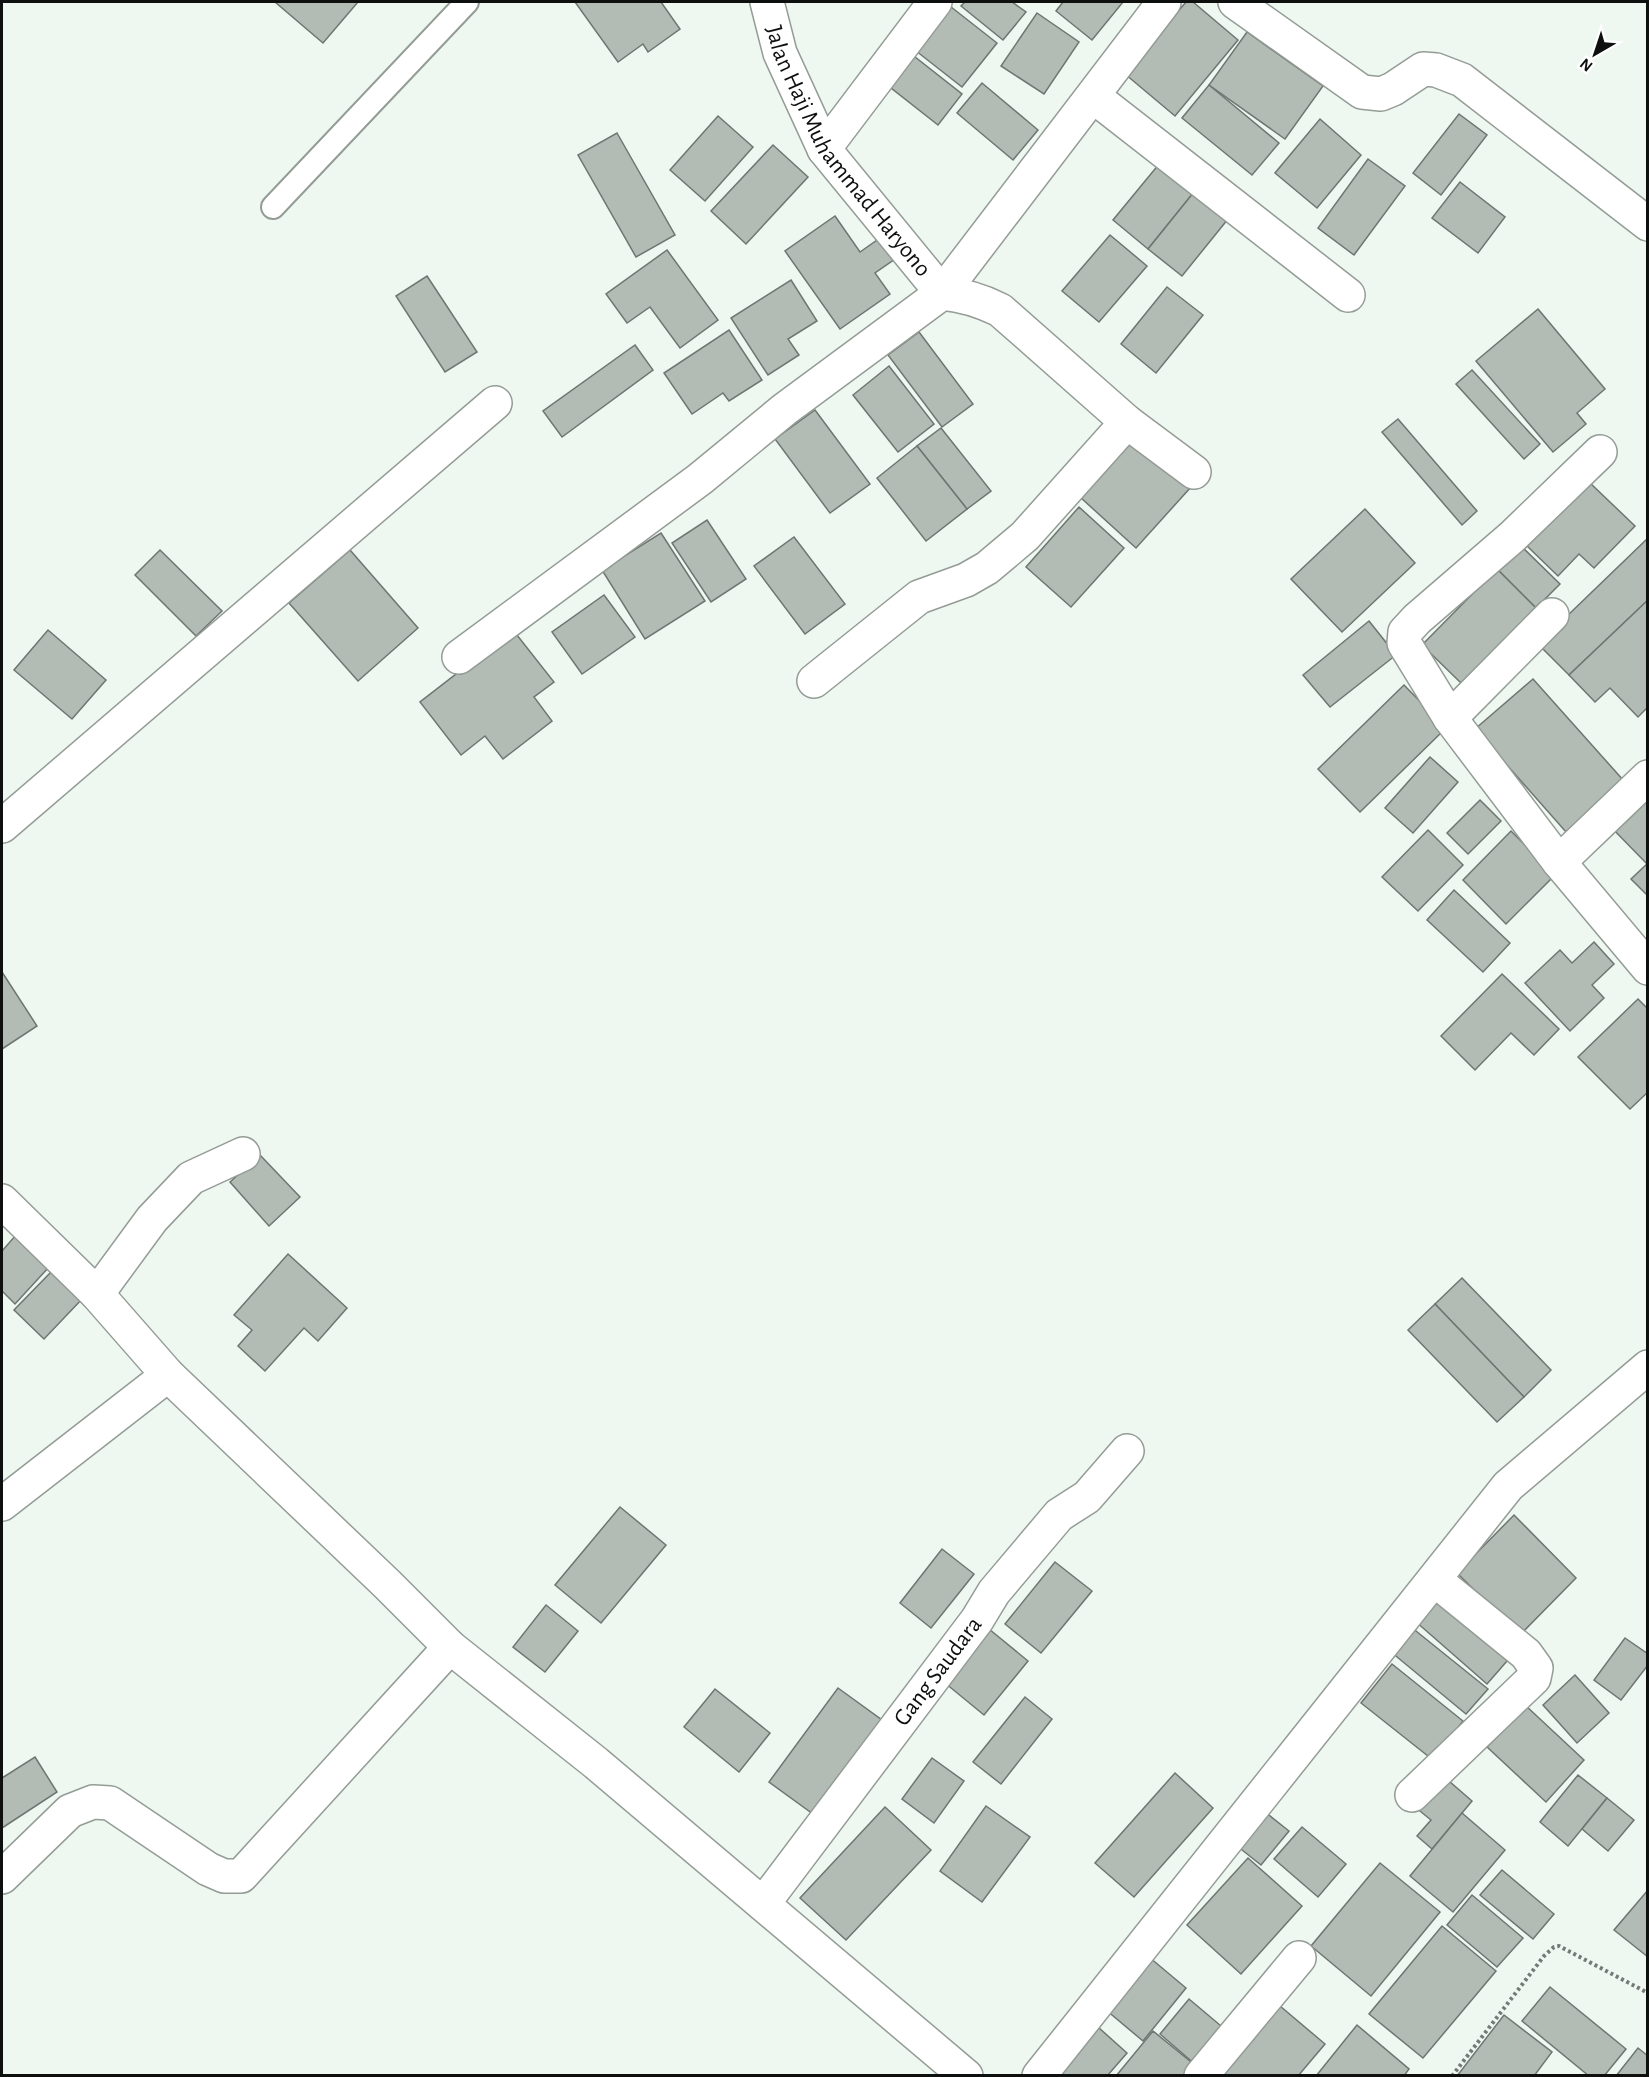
<svg xmlns="http://www.w3.org/2000/svg" width="1649" height="2077" viewBox="0 0 1649 2077" font-family="'Alegreya Sans',sans-serif">
  <rect width="100%" height="100%" fill="#eff7f1"/>
  <g fill="#b3bbb5" stroke="#6f7671" stroke-width="1.5">
    <polygon points="275,2 358,2 323,43"/>
    <polygon points="575,2 661,2 680,29 648,52 643,44 618,62"/>
    <polygon points="965,2 1012,2 1026,12 1003,40 961,6"/>
    <polygon points="1063,2 1123,2 1092,40 1056,11"/>
    <polygon points="1186,2 1193,2 1238,40 1175,116 1125,74"/>
    <polygon points="946,3 997,43 962,87 911,47"/>
    <polygon points="1037,13 1079,42 1044,94 1001,66"/>
    <polygon points="1247,32 1323,86 1285,139 1209,85"/>
    <polygon points="910,53 962,94 938,125 886,84"/>
    <polygon points="982,83 1038,130 1013,160 957,113"/>
    <polygon points="1209,85 1279,143 1252,175 1182,118"/>
    <polygon points="1459,114 1487,135 1441,195 1413,173"/>
    <polygon points="718,116 753,147 705,201 670,170"/>
    <polygon points="1320,119 1361,155 1317,208 1275,173"/>
    <polygon points="617,133 675,235 636,257 578,155"/>
    <polygon points="773,145 808,177 746,244 711,211"/>
    <polygon points="1164,158 1198,187 1148,249 1113,220"/>
    <polygon points="1368,159 1405,186 1354,255 1318,228"/>
    <polygon points="1460,182 1505,217 1478,253 1432,218"/>
    <polygon points="1198,187 1232,214 1182,276 1148,249"/>
    <polygon points="835,216 860,252 880,238 895,259 875,273 890,294 840,329 785,251"/>
    <polygon points="1110,235 1147,266 1099,322 1062,291"/>
    <polygon points="667,250 718,320 680,348 650,307 627,323 606,294"/>
    <polygon points="427,276 477,352 445,372 396,296"/>
    <polygon points="791,280 817,321 788,339 799,355 768,375 731,318"/>
    <polygon points="1167,287 1203,315 1156,373 1121,344"/>
    <polygon points="1538,309 1605,389 1577,413 1586,424 1553,452 1476,361"/>
    <polygon points="729,330 762,380 729,401 723,393 692,414 664,373"/>
    <polygon points="919,332 973,404 942,427 888,355"/>
    <polygon points="635,345 653,370 562,437 543,411"/>
    <polygon points="889,366 934,424 898,452 853,395"/>
    <polygon points="1472,370 1540,444 1524,459 1456,384"/>
    <polygon points="815,410 870,484 830,513 775,439"/>
    <polygon points="1398,419 1477,511 1462,525 1382,432"/>
    <polygon points="941,428 991,491 967,509 917,446"/>
    <polygon points="1134,436 1191,487 1136,548 1080,497"/>
    <polygon points="917,446 967,509 926,541 877,478"/>
    <polygon points="1589,482 1635,526 1594,568 1579,554 1558,576 1527,546"/>
    <polygon points="1079,507 1124,548 1071,607 1026,567"/>
    <polygon points="1365,509 1415,563 1342,632 1291,579"/>
    <polygon points="707,520 746,579 711,602 672,543"/>
    <polygon points="661,533 705,601 645,639 602,570"/>
    <polygon points="794,537 845,604 805,634 754,566"/>
    <polygon points="1648,538 1648,600 1569,675 1538,644"/>
    <polygon points="1520,545 1560,584 1536,608 1497,569"/>
    <polygon points="160,550 222,611 196,636 135,575"/>
    <polygon points="350,550 418,628 358,681 289,603"/>
    <polygon points="1497,569 1536,608 1461,683 1422,645"/>
    <polygon points="604,595 635,637 582,674 552,632"/>
    <polygon points="1648,600 1648,707 1638,717 1610,688 1595,702 1569,675"/>
    <polygon points="1369,621 1396,655 1330,707 1303,675"/>
    <polygon points="48,630 106,680 72,719 14,670"/>
    <polygon points="513,630 554,682 534,697 552,721 503,759 485,736 461,755 420,702"/>
    <polygon points="1533,679 1632,790 1574,841 1475,729"/>
    <polygon points="1404,685 1446,728 1360,812 1318,769"/>
    <polygon points="1430,757 1458,782 1413,833 1385,808"/>
    <polygon points="1648,789 1647,864 1610,826"/>
    <polygon points="1480,800 1501,821 1468,854 1447,833"/>
    <polygon points="1428,830 1463,865 1418,911 1382,877"/>
    <polygon points="1511,831 1555,875 1506,924 1463,880"/>
    <polygon points="1648,863 1648,896 1631,879"/>
    <polygon points="1454,890 1510,943 1483,972 1427,920"/>
    <polygon points="1594,942 1614,964 1592,985 1604,998 1570,1031 1525,983 1560,950 1572,963"/>
    <polygon points="2,972 37,1026 2,1049"/>
    <polygon points="1502,974 1559,1029 1534,1055 1511,1033 1475,1070 1441,1036"/>
    <polygon points="1638,999 1648,1009 1648,1092 1630,1109 1578,1057"/>
    <polygon points="260,1155 300,1197 269,1226 230,1182"/>
    <polygon points="16,1235 49,1267 15,1304 2,1291 2,1251"/>
    <polygon points="288,1254 347,1308 318,1341 304,1328 265,1371 238,1346 252,1330 234,1315"/>
    <polygon points="52,1271 82,1299 44,1339 14,1310"/>
    <polygon points="1462,1278 1551,1370 1524,1397 1435,1304"/>
    <polygon points="1435,1304 1524,1397 1497,1422 1408,1330"/>
    <polygon points="620,1507 666,1545 601,1623 555,1585"/>
    <polygon points="1514,1515 1576,1578 1520,1635 1457,1573"/>
    <polygon points="942,1549 974,1574 931,1628 900,1603"/>
    <polygon points="1055,1562 1092,1591 1041,1653 1005,1624"/>
    <polygon points="1442,1590 1514,1653 1487,1684 1415,1621"/>
    <polygon points="546,1605 578,1631 545,1672 513,1647"/>
    <polygon points="1411,1627 1488,1689 1466,1714 1391,1652"/>
    <polygon points="989,1629 1028,1661 984,1715 945,1683"/>
    <polygon points="1625,1638 1648,1654 1648,1665 1621,1700 1594,1680"/>
    <polygon points="1392,1664 1463,1721 1433,1760 1361,1703"/>
    <polygon points="1575,1675 1609,1713 1577,1743 1543,1705"/>
    <polygon points="838,1688 882,1720 813,1814 769,1782"/>
    <polygon points="715,1689 770,1733 739,1772 684,1727"/>
    <polygon points="1025,1697 1052,1719 1001,1784 973,1762"/>
    <polygon points="1525,1705 1584,1760 1546,1802 1487,1747"/>
    <polygon points="35,1757 57,1792 2,1828 2,1778"/>
    <polygon points="932,1758 964,1781 934,1823 902,1799"/>
    <polygon points="1175,1773 1213,1808 1134,1897 1095,1863"/>
    <polygon points="1442,1775 1472,1801 1432,1849 1417,1836 1431,1820 1415,1807"/>
    <polygon points="1578,1775 1607,1798 1568,1846 1540,1822"/>
    <polygon points="1607,1798 1634,1820 1608,1851 1582,1829"/>
    <polygon points="986,1806 1030,1837 982,1902 940,1871"/>
    <polygon points="885,1807 931,1850 846,1940 800,1898"/>
    <polygon points="1265,1812 1289,1831 1261,1865 1237,1846"/>
    <polygon points="1462,1813 1505,1850 1453,1912 1410,1876"/>
    <polygon points="1302,1827 1346,1864 1318,1897 1274,1859"/>
    <polygon points="1248,1858 1302,1906 1241,1974 1187,1925"/>
    <polygon points="1380,1863 1440,1912 1371,1996 1311,1946"/>
    <polygon points="1502,1870 1554,1914 1533,1939 1480,1895"/>
    <polygon points="1648,1890 1648,1957 1614,1930"/>
    <polygon points="1472,1895 1523,1938 1497,1967 1447,1925"/>
    <polygon points="1442,1926 1496,1971 1423,2058 1369,2014"/>
    <polygon points="1149,1957 1186,1988 1143,2041 1106,2010"/>
    <polygon points="1550,1987 1626,2049 1604,2076 1589,2076 1522,2021"/>
    <polygon points="1189,1999 1227,2031 1197,2066 1160,2034"/>
    <polygon points="1280,2006 1325,2044 1298,2076 1221,2076"/>
    <polygon points="1504,2015 1552,2052 1534,2076 1457,2076"/>
    <polygon points="1089,2019 1127,2053 1107,2076 1048,2076"/>
    <polygon points="1357,2025 1409,2069 1404,2076 1316,2076"/>
    <polygon points="1153,2031 1196,2066 1188,2076 1116,2076"/>
    <polygon points="1638,2048 1648,2056 1648,2076 1616,2076"/>
  </g>
  <g fill="none" stroke-linecap="round" stroke-linejoin="round">
    <g stroke="#949c96" stroke-width="26">
      <polyline id="lane" points="273,207 467,2"/>
    </g>
    <g stroke="#949c96" stroke-width="36">
      <g id="street">
        <path id="s1" d="M767,2L780,53L824,149L942,293"/>
        <polyline points="1235,2 1362,92 1381,94 1393,89 1423,69 1436,70 1462,80 1648,224"/>
        <polyline points="1093,96 1348,295"/>
        <polyline points="824,149 935,2"/>
        <path d="M942,293C963,295 980,300 1000,310L1127,422L1194,472"/>
        <polyline points="1600,452 1512,537 1417,619 1405,632 1404,643 1450,718 1559,862 1648,968"/>
        <polyline points="459,657 700,479 785,409 942,293 1164,2"/>
        <polyline points="814,681 919,597 966,580 987,568 1025,536 1127,422"/>
        <polyline points="1450,718 1552,615"/>
        <polyline points="2,826 495,403"/>
        <polyline points="1559,862 1648,777"/>
        <polyline points="2,1201 97,1294 168,1375 387,1584 450,1647 596,1763 966,2076"/>
        <polyline points="97,1294 152,1219 191,1178 243,1154"/>
        <polyline points="2,1504 168,1375"/>
        <polyline points="1412,1795 1534,1678 1536,1668 1526,1654 1435,1580"/>
        <polyline points="2,1877 70,1811 93,1802 110,1803 208,1869 224,1876 241,1876 450,1647"/>
        <path id="s2" d="M763,1904L977,1620L994,1592L1059,1515L1087,1497L1127,1451"/>
        <polyline points="1039,2076 1508,1486 1648,1367"/>
        <polyline points="1201,2076 1299,1958"/>
      </g>
    </g>
    <polyline stroke="#757a77" stroke-width="4" stroke-dasharray="3 3" stroke-linecap="butt" points="1452,2076 1544,1956 1554,1947 1559,1946 1648,1993"/>
    <use href="#lane" stroke="#fff" stroke-width="22"/>
    <use href="#street" stroke="#fff" stroke-width="33"/>
  </g>
  <g text-anchor="middle" dominant-baseline="central" stroke-width="6" stroke-linejoin="round" paint-order="stroke">
    <g font-size="24" fill="#0d100e" stroke="#fff">
      <text stroke="none"><textPath href="#s1" startOffset="172">Jalan Haji Muhammad Haryono</textPath></text>
      <text stroke="none"><textPath href="#s2" startOffset="291">Gang Saudara</textPath></text>
    </g>
  </g>
  <rect width="1649" height="2077" fill="none" stroke="#0d100e" stroke-width="6"/>
  <g transform="translate(1595 54) rotate(219)" stroke="#ffffff" stroke-width="4.5" paint-order="stroke">
  <path d="M0-4.5L10 22L0 15L-10 22Z" fill="#0d100e"/>
  <text y="-9" font-size="16" font-weight="bold" text-anchor="middle" fill="#0d100e">N</text>
  </g>
</svg>
